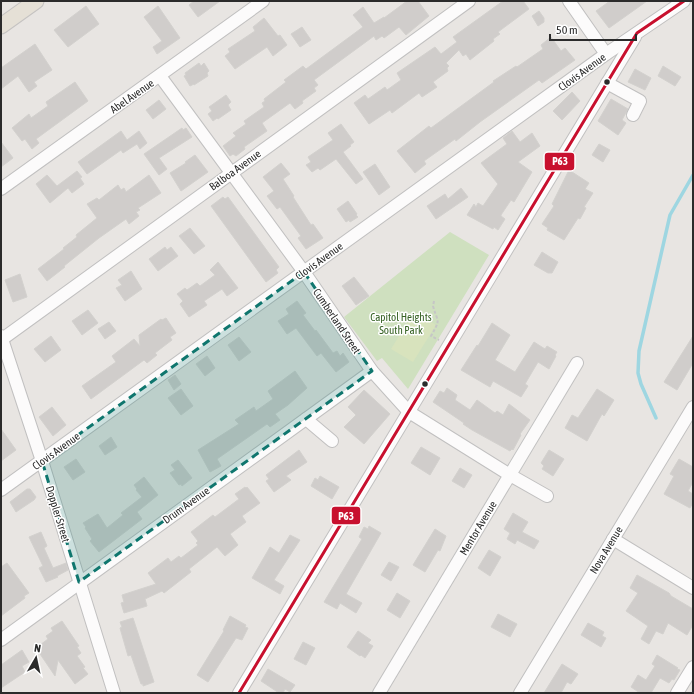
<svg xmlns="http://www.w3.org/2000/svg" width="694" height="694" viewBox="0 0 694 694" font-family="'Asap Condensed',sans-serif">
  <rect width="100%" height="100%" fill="#e8e5e2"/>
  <polygon fill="#cfe0bf" points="450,232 489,255 408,389 382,358 377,361 344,317"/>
  <polygon fill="#d8e3bd" points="414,312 436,325 413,362 391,349"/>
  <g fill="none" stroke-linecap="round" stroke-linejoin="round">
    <polyline stroke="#9ed6e1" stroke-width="3.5" points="656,418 641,384 638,373 639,351 670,215 693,175"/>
  </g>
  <g fill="#d0cdcb" stroke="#d3d1ce">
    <polygon points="194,1 220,1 198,17 189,5"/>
    <polygon points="407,1 418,1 429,16 406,35 399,27 384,38 382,36 376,40 374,36 314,80 318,85 314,88 316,91 302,101 303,103 295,109 290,103 262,123 267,131 244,147 245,149 236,156 233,154 230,156 223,146 236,136 233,133 246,124 244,121 264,107 262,103 265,101 264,99 286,82 284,80 303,66 306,69 363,27 353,15 363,7 374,23 384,17 384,18"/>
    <polygon points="503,1 523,1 529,9 498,32 500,34 493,39 494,41 470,60 466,54 463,56 459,50 446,63 449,66 447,68 448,71 433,82 437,87 422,97 419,93 392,113 390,110 369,124 354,103 365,95 368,99 385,87 387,90 401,80 397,73 435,47 441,54 457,42 453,37"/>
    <polygon points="610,1 647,1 609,28 596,11"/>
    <polygon points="86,6 99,24 68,47 54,30"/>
    <polygon points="158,6 180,38 157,54 153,47 162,41 144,17"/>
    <polygon points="539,11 544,18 544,22 538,26 532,16"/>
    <polygon points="264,18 278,36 280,35 287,45 273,56 267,47 235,69 225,56 230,52 228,49 255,31 253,27"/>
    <polygon points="302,27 311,40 300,47 291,34"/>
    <polygon points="551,37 561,51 565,48 575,60 542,83 539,80 480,122 456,141 455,139 424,161 426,164 415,173 397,151 429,126 431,128 494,82 493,81 516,66 517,67 543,49 541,45"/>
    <polygon points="35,44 52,70 34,82 37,86 29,92 18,76 1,89 1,68"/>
    <polygon points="199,63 201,66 204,63 209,71 207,73 208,76 194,85 194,84 190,86 184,76 186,75 185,73"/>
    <polygon points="663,66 681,77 675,86 658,76"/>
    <polygon points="635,69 651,78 645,90 628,82"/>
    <polygon points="75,82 88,101 36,139 39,143 32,149 25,139 22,141 12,128 29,114 31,118 48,106 46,102"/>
    <polygon points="572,92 580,101 562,120 553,111"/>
    <polygon points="226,95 231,102 228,105 231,110 218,119 217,118 213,121 208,114 212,111 209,107"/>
    <polygon points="611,99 628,109 622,120 626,123 618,135 598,121"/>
    <polygon points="159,100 166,109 153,119 146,110"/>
    <polygon points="341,124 354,142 350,145 351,146 343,152 363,179 356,184 336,159 320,170 318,168 312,172 306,165 311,162 308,157 333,140 328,133"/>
    <polygon points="182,128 183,130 186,128 192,137 159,158 167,169 159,175 144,154"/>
    <polygon points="121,131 127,140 139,131 147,143 140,149 137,144 123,153 121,150 87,174 78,162"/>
    <polygon points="512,131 520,142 532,133 540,146 518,162 532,172 514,202 511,200 501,215 501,216 505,219 498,230 494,227 493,229 467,215 474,204 476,207 478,203 483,206 498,184 481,163 507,144 503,138"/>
    <polygon points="1,142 13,158 1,167"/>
    <polygon points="599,144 610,150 603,162 592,155"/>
    <polygon points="195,155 208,172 181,191 170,173 186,163 185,162"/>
    <polygon points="281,163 290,174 283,179 294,196 293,197 311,225 313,224 323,238 306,249 298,238 301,236 280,207 277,209 267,196 274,191 263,177"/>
    <polygon points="375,164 390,187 379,195 363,172"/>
    <polygon points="569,170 589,183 585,189 593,193 584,207 586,208 580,219 578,218 564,240 547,230 548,228 542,224 554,206 552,204"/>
    <polygon points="77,171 82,177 80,178 84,184 72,193 68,188 50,203 36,184 47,175 57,186"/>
    <polygon points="149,175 161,193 138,208 140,210 136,212 139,216 129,224 126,219 99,238 64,266 65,267 47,281 38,269 64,249 63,248 77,237 76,235 97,218 87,204 97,198 99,200 118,185 121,190 124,188 126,192"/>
    <polygon points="461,188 468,197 436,219 427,206 445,194 448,199"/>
    <polygon points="223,197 225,199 228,197 279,267 276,270 278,273 266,282 211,206"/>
    <polygon points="348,201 357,214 356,215 358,217 350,222 349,220 346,222 337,209"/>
    <polygon points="190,228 205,246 194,254 179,236"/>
    <polygon points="165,247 167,250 171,247 178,256 158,271 149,259"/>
    <polygon points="542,252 558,262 552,273 548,273 534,265"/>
    <polygon points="218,262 238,288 227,296 222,289 204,301 207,305 189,317 180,304 183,301 177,294 185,288 187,290 197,283 200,286 215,275 210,270"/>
    <polygon points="131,271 142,289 125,301 116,288 122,285 118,280"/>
    <polygon points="20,274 27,297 13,302 5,280"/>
    <polygon points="354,277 369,296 356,305 342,286"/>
    <polygon points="297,301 306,313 303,315 315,331 316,330 333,353 337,351 340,356 343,353 349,362 336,372 321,353 317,356 296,328 287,334 278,321 289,314 286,309"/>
    <polygon points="88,310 98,323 82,335 72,321"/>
    <polygon points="166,318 176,333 170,337 172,340 155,353 157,355 147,363 144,360 91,399 82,386 116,362 112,356 134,339 140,346 139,335 161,319 162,320"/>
    <polygon points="109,322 116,331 105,339 98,329"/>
    <polygon points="492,323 510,335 495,360 515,372 534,342 545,349 547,346 557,352 555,355 556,356 549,369 538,362 525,384 528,386 521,397 493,381 490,387 461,370 477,345 478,346"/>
    <polygon points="51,336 61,350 45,362 34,349"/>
    <polygon points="693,336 693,363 677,390 664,382"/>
    <polygon points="239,337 251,352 239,361 228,345"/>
    <polygon points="207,356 215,368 205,376 196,364"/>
    <polygon points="295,371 307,388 288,405 275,414 280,420 270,427 267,424 217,459 221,466 210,472 198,450 239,424 235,420 254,407 256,411 273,399 268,391"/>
    <polygon points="175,375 181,384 174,390 168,380"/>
    <polygon points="447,388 457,395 455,400 470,410 477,400 495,413 497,411 503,415 509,404 530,420 520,434 521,435 513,450 512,449 510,451 472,430 463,424 464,423 433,402 440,391 444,393"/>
    <polygon points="181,389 193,406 181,415 168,398"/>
    <polygon points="597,389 614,400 604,416 602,414 587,441 565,428 572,415 578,418"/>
    <polygon points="364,390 390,414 364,444 344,427 356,415 348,407"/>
    <polygon points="52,407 66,425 53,436 39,417"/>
    <polygon points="1,429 16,450 1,461"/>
    <polygon points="111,437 117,447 105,455 99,446"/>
    <polygon points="421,447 440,458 430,475 411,463"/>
    <polygon points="299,450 307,462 286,476 291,480 274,492 266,481 269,479 266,475"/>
    <polygon points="549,450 564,459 553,476 542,469 544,466 541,463"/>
    <polygon points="76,459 85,472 73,480 64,467"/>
    <polygon points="679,459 693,467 693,482 688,491 693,494 693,503 690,508 664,494 674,476 670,474"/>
    <polygon points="178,460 192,478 182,486 181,484 179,485 170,473 175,470 171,465"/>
    <polygon points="460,468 472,475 464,488 452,481"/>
    <polygon points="320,476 339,487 332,499 311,486 315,478 318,480"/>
    <polygon points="144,477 158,495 137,512 142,519 99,552 90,541 92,539 85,528 86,527 83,523 98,514 107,528 123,515 121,513 142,497 136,490 137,489 134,485"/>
    <polygon points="245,487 246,488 247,487 260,503 242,516 246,522 230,534 238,545 225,556 217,547 189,569 191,572 164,593 162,591 145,599 147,606 124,613 121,603 124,602 122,595 156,584 148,573 168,558 171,562 179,556 181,558 198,545 196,543 198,541 191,532 213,515 215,517 239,499 235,494"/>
    <polygon points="27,489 30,489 36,497 34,500 16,512 10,502"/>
    <polygon points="513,513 528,522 522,532 539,541 534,549 517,540 515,544 507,539 510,533 504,529"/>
    <polygon points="369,526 381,533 346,594 362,603 356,613 340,603 337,609 324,602 362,539 359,537 364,527 368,529"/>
    <polygon points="435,529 446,536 440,551 438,550 425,572 413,565"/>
    <polygon points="41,532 47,546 44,548 53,568 66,563 68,570 57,576 58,577 46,582 39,568 43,566 29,537"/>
    <polygon points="290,535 300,540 274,580 284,586 280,594 252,578 270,547 279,553"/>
    <polygon points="489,550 501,557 490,576 478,568"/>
    <polygon points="389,562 399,567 391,581 381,575"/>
    <polygon points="7,563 29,593 24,596 25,598 1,616 1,567"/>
    <polygon points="637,575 669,593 671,596 693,609 693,625 687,635 668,623 663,634 656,631 649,644 641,639 648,626 626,611 638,593 630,588"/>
    <polygon points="397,593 410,601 400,618 387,610"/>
    <polygon points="498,614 517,624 510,637 491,627"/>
    <polygon points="230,616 246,625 245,627 248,628 242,640 236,638 208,682 197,675 224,631 223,630"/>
    <polygon points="133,618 154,682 143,686 143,684 141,684 131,655 128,656 120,628 122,627 120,622"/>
    <polygon points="62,621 79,646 77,647 81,653 77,656 85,667 83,668 88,674 75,684 58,660 55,676 36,648 48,639 46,636 53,631 51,628"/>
    <polygon points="588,623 604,632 602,636 606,638 601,647 581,635"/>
    <polygon points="358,631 371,640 368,643 373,646 365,658 361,655 360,656 347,647"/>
    <polygon points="303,642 315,648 306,665 294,659"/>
    <polygon points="22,650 29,662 22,666 25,672 1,688 1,665"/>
    <polygon points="657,655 678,668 677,669 680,670 674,680 672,679 669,683 660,678 651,693 640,693 631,687 638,675 646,680 655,666 652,664"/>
    <polygon points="562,664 578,674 571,684 567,682 561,693 544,693"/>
    <polygon points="268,669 295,685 290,692 285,689 283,693 279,693 261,681"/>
  </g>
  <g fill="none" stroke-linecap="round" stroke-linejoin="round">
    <g stroke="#c1c0c0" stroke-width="14">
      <g id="minor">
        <polyline points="569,1 606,54"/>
        <polyline points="160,76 304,272 372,371 409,412 510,475 547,496"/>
        <polyline points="607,83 640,101 633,115"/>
        <polyline points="1,189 263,1"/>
        <polyline points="1,336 42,461 114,693"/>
        <polyline points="1,340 469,1"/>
        <polyline points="306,419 332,441"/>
        <polyline points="1,490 606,54 684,1"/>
        <polyline points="613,539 693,588"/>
        <polyline points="1,640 372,371"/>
        <polyline points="239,693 635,37"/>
        <polyline points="379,693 577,363"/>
        <polyline points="520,693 693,407"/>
        <polyline points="677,693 693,667"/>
      </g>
    </g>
    <g stroke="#c5c3c2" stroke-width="17">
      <polyline id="major" points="1,26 36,1"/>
    </g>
    <path stroke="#c6c6c6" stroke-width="2" stroke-dasharray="3 2" stroke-linecap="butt" d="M434,301L433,306C438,324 441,318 431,336L439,340"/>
    <use href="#minor" stroke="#fcfbfb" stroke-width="12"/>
    <use href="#major" stroke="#e5e0d6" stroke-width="15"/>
    <g stroke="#fff" stroke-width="6">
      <polyline id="bus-1" points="239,693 637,33 684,1"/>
    </g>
    <use href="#bus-1" stroke="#c8102e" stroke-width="3"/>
  </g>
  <path fill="#0f766e" fill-opacity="0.2" stroke="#0f766e" stroke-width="3" stroke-dasharray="8 5" stroke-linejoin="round" d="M304,272L372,371L79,582L42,461Z"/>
  <g fill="#2b2b2b" stroke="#fff" stroke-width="1.5">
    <circle cx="607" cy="82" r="3.5"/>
    <circle cx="425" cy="384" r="3.5"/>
  </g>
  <g text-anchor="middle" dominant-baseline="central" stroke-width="3" stroke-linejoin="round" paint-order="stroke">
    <g font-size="11" fill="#2b2b2b" stroke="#fff">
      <text transform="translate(582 72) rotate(-36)">Clovis Avenue</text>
      <text transform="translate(132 96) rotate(-35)">Abel Avenue</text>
      <text transform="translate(235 170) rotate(-36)">Balboa Avenue</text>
      <text transform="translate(319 261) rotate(-36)">Clovis Avenue</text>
      <text transform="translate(337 321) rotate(56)">Cumberland Street</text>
      <text transform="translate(56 451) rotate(-36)">Clovis Avenue</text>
      <text transform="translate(186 505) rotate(-36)">Drum Avenue</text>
      <text transform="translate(58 514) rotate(73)">Doppler Street</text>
      <text transform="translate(478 528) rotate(-59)">Mentor Avenue</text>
      <text transform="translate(606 550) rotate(-59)">Nova Avenue</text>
    </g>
    <g font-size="11" fill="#356123" stroke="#fff">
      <text x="401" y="317">Capitol Heights<tspan x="401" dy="13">South Park</tspan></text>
    </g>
  </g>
  <g stroke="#fff" stroke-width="1.5">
    <rect x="544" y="152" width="31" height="19" rx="4" fill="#c8102e"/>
    <rect x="331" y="506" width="30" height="19" rx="4" fill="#c8102e"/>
  </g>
  <g font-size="11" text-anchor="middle" font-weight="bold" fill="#fff">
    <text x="560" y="165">P63</text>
    <text x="346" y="520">P63</text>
  </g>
  <rect width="694" height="694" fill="none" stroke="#2b2b2b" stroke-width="4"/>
  <g transform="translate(36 658) rotate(9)" stroke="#ffffff" stroke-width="3" paint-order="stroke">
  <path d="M0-3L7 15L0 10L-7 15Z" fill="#2b2b2b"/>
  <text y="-6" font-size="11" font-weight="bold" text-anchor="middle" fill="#2b2b2b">N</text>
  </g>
  <path d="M550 34v6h86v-6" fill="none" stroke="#2b2b2b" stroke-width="2"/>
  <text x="556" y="34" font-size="12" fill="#2b2b2b" stroke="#ffffff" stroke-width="3" paint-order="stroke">50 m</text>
</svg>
